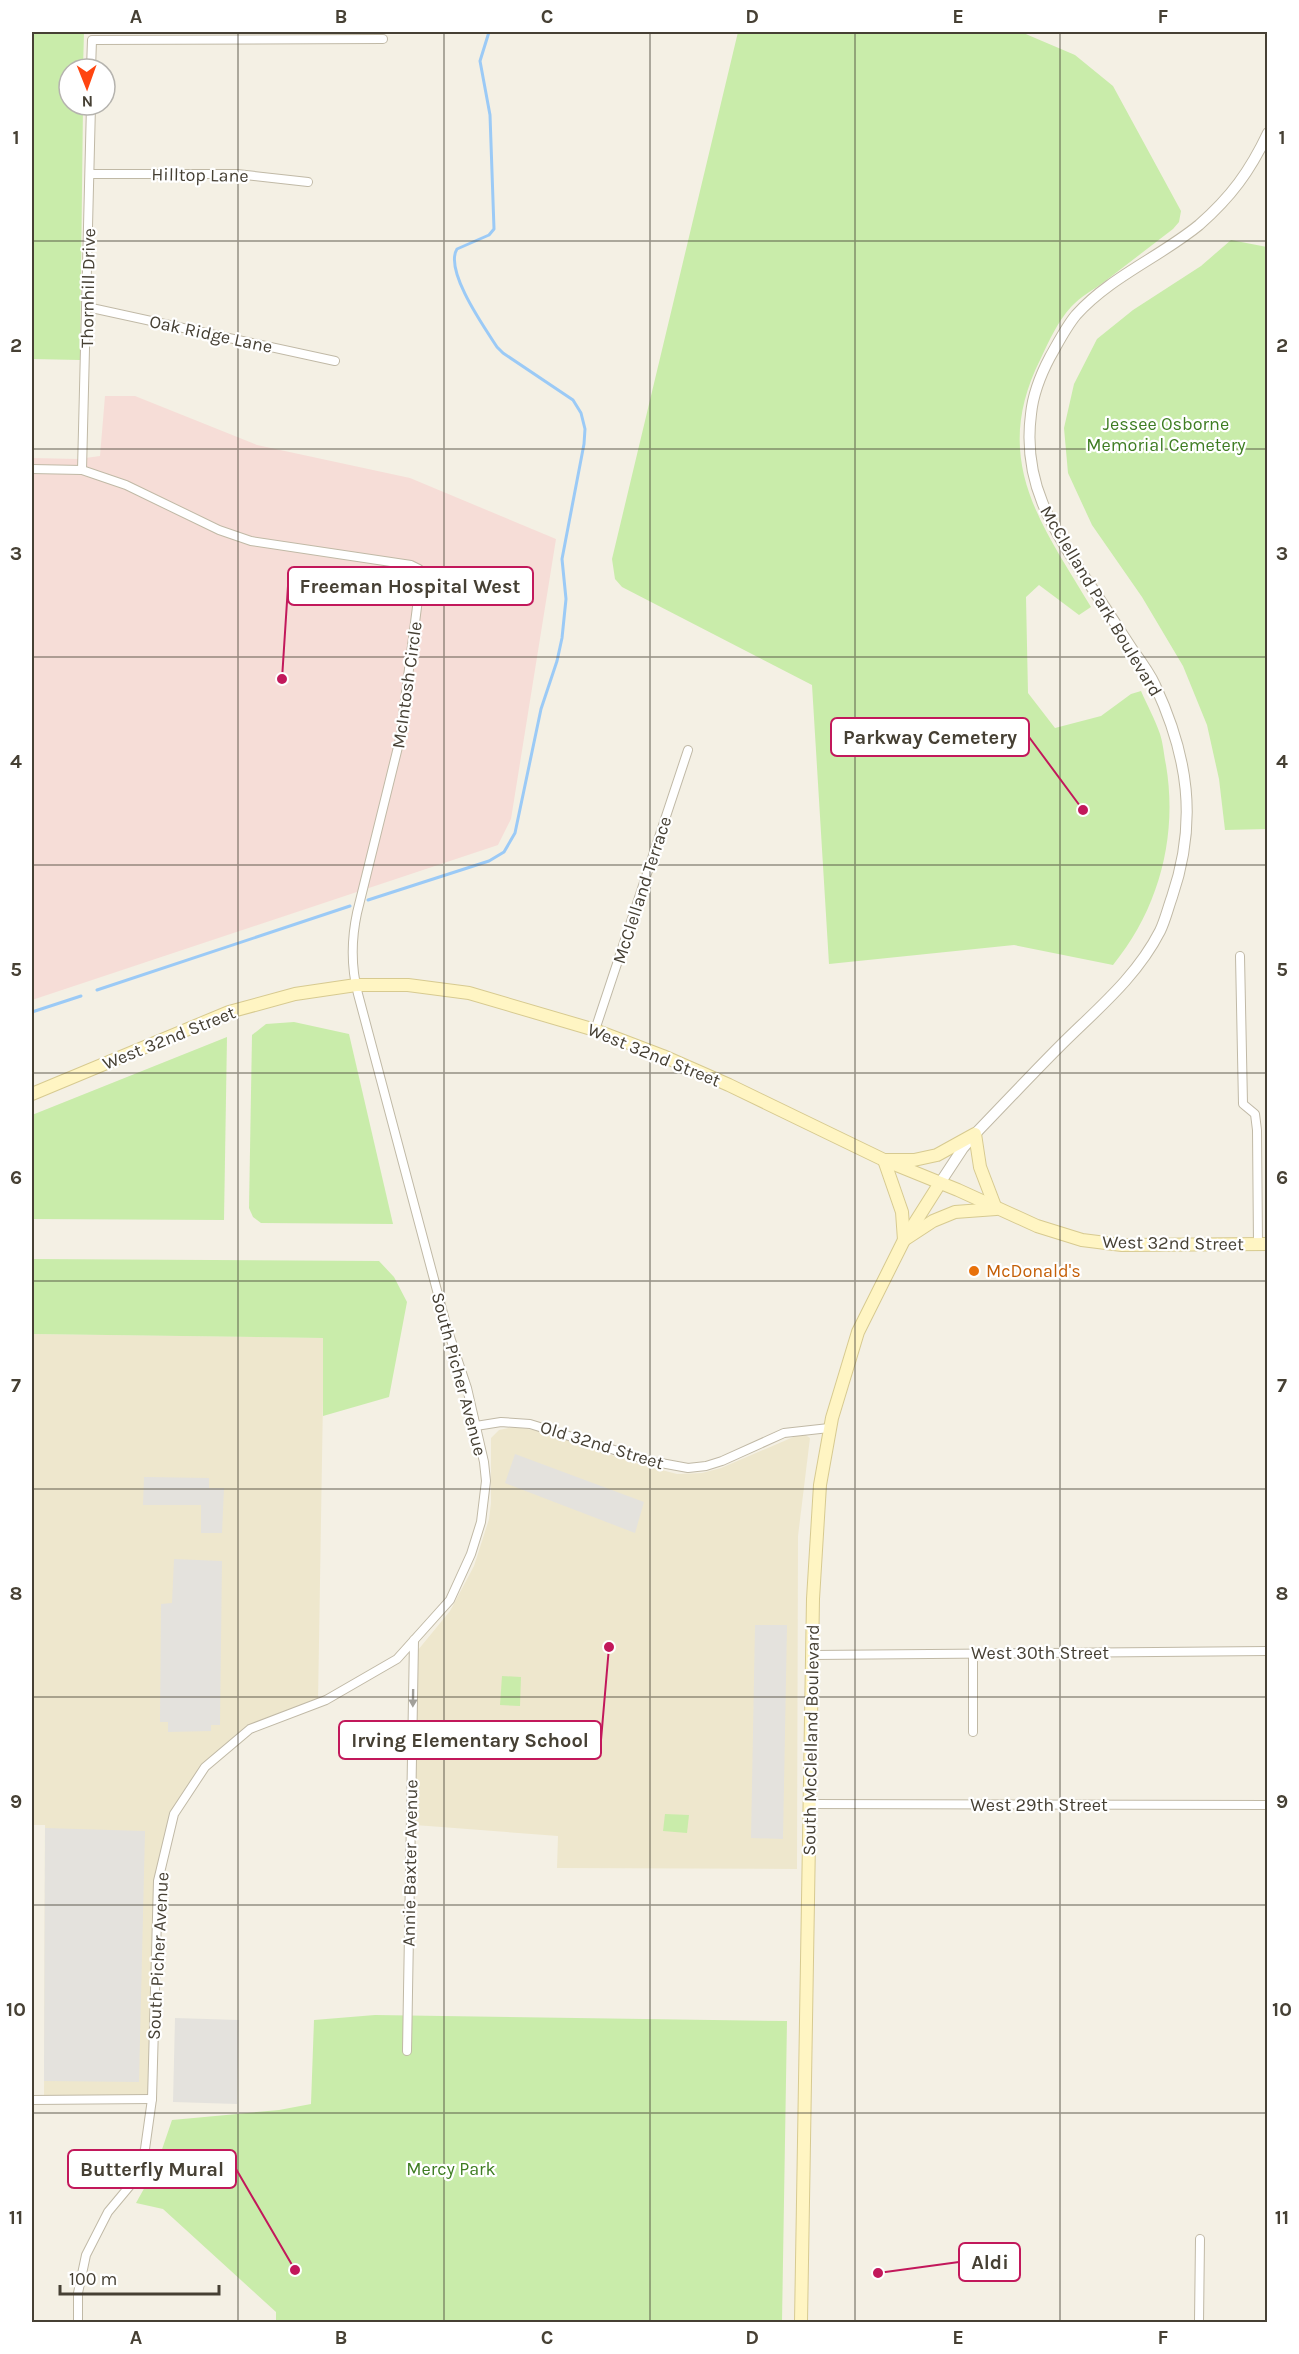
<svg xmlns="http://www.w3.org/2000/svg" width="1299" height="2354" viewBox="0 0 1299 2354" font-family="Karla,sans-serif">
  <rect width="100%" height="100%" fill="#f4f0e4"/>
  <g fill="#eee7cd">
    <polygon points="32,1334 324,1338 318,1703 250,1729 205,1767 174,1814 158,1881 152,2099 44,2099 45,1825 32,1825"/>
    <polygon points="514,1427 540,1431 635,1463 677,1474 702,1473 721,1468 798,1435 804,1434 810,1438 798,1536 797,1869 557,1868 558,1836 415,1825 418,1650 450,1611 474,1566 489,1519 491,1503 491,1438 499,1430"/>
  </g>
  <polygon fill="#f6ddd7" points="105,396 135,396 257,445 410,478 556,539 511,819 498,845 32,1000 32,458 78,459 100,456"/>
  <g fill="#c9ecaa">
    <polygon points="32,32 84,32 83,69 69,69 69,105 83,105 80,360 32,359"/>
    <path d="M738,32H1021L1075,55L1113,86L1181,211L1179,222L1173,229C1150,247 1127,264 1104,282C1093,290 1080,297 1071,307C1058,321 1049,341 1041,358C990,459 1040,522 1091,607L1079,615L1039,585L1026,597L1028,693L1055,728L1101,716L1131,694L1141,691C1147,705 1155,719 1160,734C1163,743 1164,755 1166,765C1178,836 1159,909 1113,965L1014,945L829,964L812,685L622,587L615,579L612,559Z"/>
    <polygon points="1231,240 1267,247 1267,829 1225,830 1219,779 1207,725 1183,666 1142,597 1092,525 1068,473 1064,428 1074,384 1097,339 1133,310 1201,266"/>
    <polygon points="294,1022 349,1034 393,1224 261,1223 253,1217 249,1208 252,1035 266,1024"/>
    <polygon points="227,1037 224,1220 32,1219 32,1115"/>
    <polygon points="32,1259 379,1261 394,1277 407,1302 389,1397 323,1416 323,1338 32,1334"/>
    <polygon points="502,1676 521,1677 520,1706 500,1705"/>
    <polygon points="665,1814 689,1815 687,1833 663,1831"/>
    <polygon points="375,2015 787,2021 782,2322 276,2322 276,2312 163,2209 136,2203 156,2167 172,2120 279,2110 311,2104 314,2020"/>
  </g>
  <g fill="#e4e2dd">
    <polygon points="515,1454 644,1502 635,1533 505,1483"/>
    <polygon points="144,1477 209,1478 209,1488 224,1488 222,1533 201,1533 201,1505 143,1505"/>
    <polygon points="174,1559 222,1561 220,1725 211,1725 211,1731 168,1732 168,1722 160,1722 161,1604 172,1603"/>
    <polygon points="755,1625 787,1625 783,1839 751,1838"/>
    <polygon points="45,1828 145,1831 139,2082 44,2081"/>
    <polygon points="175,2018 239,2020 237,2104 173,2102"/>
  </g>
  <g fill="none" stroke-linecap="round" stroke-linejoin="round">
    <g stroke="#9bcaf6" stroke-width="3">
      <path d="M368,900L489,861L504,852L515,833L541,709L557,661L562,638L566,599L562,559L584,444L585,429L581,413L573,400L503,353L497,347C484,327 444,270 457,249L489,235L494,229L490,115L480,61L489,32"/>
      <polyline points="97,990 350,906"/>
      <polyline points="32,1012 81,996"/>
    </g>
    <g stroke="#c0b9a6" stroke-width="10">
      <g id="minor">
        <polyline points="91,69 92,40 383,39"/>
        <polyline points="90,174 237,174 308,182"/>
        <polyline points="87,307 335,361"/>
        <path d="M32,469L82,470L126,485L219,530L251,541L411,565L419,569L421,576L400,739L357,913C351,941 351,967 358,994L447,1328L467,1388L484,1462L486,1481L481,1522L471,1554L450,1600L397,1659L326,1700L250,1729L205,1767L174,1814L158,1881L152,2099L145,2149L133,2182L108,2212L86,2255L78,2293V2322"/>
        <polyline points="82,470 91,105"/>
        <polyline points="1240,956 1243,1104 1255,1114 1257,1130 1258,1245"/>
        <polyline points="595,1030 688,750"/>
        <polyline points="476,1426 501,1422 530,1424 650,1461 688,1468 706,1466 722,1461 784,1433 829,1428"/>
        <polyline points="813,1655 1268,1651"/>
        <polyline points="973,1732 973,1653"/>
        <polyline points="810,1804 1268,1805"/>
        <polyline points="407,2051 414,1640"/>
        <polyline points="32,2100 152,2099"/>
        <polyline points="1199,2322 1200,2239"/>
      </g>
    </g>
    <g stroke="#c0b9a6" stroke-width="12">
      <path id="tertiary" d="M940,1183L963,1148L975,1134C1004,1104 1031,1075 1060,1046C1096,1010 1136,978 1160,931C1165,921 1168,908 1172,897C1198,821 1188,756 1155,685C1149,672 1140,660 1132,649C1117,626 1103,604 1088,582C1052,528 1022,482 1031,414C1033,394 1041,374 1050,357C1058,343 1066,327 1076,315C1110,277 1160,257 1199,225C1231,197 1250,171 1268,133"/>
    </g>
    <g stroke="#d7ca90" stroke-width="14">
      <g id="secondary">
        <polyline points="32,1094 229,1012 295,994 356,985 408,985 469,993 595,1030 663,1056 729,1085 884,1160 958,1190 1037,1226 1082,1240 1122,1245 1268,1244"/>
        <polygon points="975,1134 980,1167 996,1209 955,1212 933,1221 904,1240 902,1212 884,1160 914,1160 937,1155"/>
        <polyline points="801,2322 813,1599 820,1485 832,1418 858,1332 904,1240 940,1183"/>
      </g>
    </g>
    <use href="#minor" stroke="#fff" stroke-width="8"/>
    <use href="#tertiary" stroke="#fff" stroke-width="10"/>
    <use href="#secondary" stroke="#fff5c3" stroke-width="12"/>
  </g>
  <defs><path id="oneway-solid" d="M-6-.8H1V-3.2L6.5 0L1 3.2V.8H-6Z" transform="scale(1.5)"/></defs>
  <use fill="#a2a09a" href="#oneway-solid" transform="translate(413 1698) rotate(91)"/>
  <path fill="none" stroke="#464034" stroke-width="1.5" stroke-opacity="0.55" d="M238,32V2322M444,32V2322M650,32V2322M855,32V2322M1060,32V2322M32,241H1268M32,449H1268M32,657H1268M32,865H1268M32,1073H1268M32,1281H1268M32,1489H1268M32,1697H1268M32,1905H1268M32,2113H1268"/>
  <circle fill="#e8710a" stroke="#fff" stroke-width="2" cx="974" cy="1271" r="6"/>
  <g text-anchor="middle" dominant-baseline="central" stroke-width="4.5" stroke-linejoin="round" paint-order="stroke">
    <g font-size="18" fill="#464034" stroke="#fff">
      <text transform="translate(200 175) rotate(1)">Hilltop Lane</text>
      <text transform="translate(88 288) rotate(-89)">Thornhill Drive</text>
      <text transform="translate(211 334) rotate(12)">Oak Ridge Lane</text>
      <text transform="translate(1101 601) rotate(59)">McClelland Park Boulevard</text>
      <text transform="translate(407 685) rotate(-82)">McIntosh Circle</text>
      <text transform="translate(642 890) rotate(-72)">McClelland Terrace</text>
      <text transform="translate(169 1038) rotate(-22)">West 32nd Street</text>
      <text transform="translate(654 1055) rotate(22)">West 32nd Street</text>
      <text transform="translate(1173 1243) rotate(1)">West 32nd Street</text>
      <text transform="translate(459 1374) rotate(75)">South Picher Avenue</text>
      <text transform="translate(602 1445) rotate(17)">Old 32nd Street</text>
      <text x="1040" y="1653">West 30th Street</text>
      <text transform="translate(811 1740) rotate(-89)">South McClelland Boulevard</text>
      <text x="1039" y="1805">West 29th Street</text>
      <text transform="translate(410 1863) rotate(-89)">Annie Baxter Avenue</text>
      <text transform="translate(158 1956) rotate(-87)">South Picher Avenue</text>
    </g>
    <g font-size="18" fill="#3e7d22" stroke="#fff">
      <text x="1166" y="424">Jessee Osborne<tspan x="1166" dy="21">Memorial Cemetery</tspan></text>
      <text x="451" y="2169">Mercy Park</text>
    </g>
    <g font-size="18" fill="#c56008" stroke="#fff" text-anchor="start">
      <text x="986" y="1271">McDonald's</text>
    </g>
  </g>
  <path fill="none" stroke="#c2185b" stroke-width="2" d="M282 679L288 586M1083 810L1029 737M609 1647L601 1740M295 2270L236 2169M878 2273L959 2262"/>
  <g fill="#c2185b" stroke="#fff" stroke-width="2">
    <circle cx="282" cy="679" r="6"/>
    <circle cx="1083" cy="810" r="6"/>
    <circle cx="609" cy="1647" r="6"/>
    <circle cx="295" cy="2270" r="6"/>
    <circle cx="878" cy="2273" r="6"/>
  </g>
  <g fill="#fff" stroke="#c2185b" stroke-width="2">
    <rect x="288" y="567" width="245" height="38" rx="6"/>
    <rect x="831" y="718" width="198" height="38" rx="6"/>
    <rect x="339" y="1721" width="262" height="38" rx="6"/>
    <rect x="68" y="2150" width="168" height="38" rx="6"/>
    <rect x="959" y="2243" width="61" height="38" rx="6"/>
  </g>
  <g font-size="20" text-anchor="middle" font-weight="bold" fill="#464034">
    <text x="410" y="593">Freeman Hospital West</text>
    <text x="930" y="744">Parkway Cemetery</text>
    <text x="470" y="1747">Irving Elementary School</text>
    <text x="152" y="2176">Butterfly Mural</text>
    <text x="990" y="2269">Aldi</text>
  </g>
  <rect width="1299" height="2354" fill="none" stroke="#ffffff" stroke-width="66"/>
  <g transform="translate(87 87) rotate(179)"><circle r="28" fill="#ffffff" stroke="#b5b3ae" stroke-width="1.5"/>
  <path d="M0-4.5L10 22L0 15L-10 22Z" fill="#ff4510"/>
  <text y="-9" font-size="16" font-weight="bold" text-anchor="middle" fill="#464034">N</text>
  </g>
  <path d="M60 2285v9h159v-9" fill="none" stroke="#464034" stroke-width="3"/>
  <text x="69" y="2285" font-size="18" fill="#464034" stroke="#ffffff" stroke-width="4.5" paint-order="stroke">100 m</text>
  <rect x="33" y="33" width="1233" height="2288" fill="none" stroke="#464034" stroke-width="2"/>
  <g font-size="20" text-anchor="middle" font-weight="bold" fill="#464034">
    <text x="136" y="23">A</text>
    <text x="341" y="23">B</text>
    <text x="547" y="23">C</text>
    <text x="752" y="23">D</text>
    <text x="958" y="23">E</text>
    <text x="1163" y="23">F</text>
    <text x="16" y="144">1</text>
    <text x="1282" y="144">1</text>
    <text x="16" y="352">2</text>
    <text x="1282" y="352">2</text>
    <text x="16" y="560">3</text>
    <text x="1282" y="560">3</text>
    <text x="16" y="768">4</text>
    <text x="1282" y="768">4</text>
    <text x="16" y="976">5</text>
    <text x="1282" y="976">5</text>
    <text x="16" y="1184">6</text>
    <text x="1282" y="1184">6</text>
    <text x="16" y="1392">7</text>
    <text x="1282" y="1392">7</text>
    <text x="16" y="1600">8</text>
    <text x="1282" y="1600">8</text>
    <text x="16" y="1808">9</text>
    <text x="1282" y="1808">9</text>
    <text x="16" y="2016">10</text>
    <text x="1282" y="2016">10</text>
    <text x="16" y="2224">11</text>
    <text x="1282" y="2224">11</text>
    <text x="136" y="2344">A</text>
    <text x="341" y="2344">B</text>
    <text x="547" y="2344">C</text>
    <text x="752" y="2344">D</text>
    <text x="958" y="2344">E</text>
    <text x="1163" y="2344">F</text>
  </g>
</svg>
